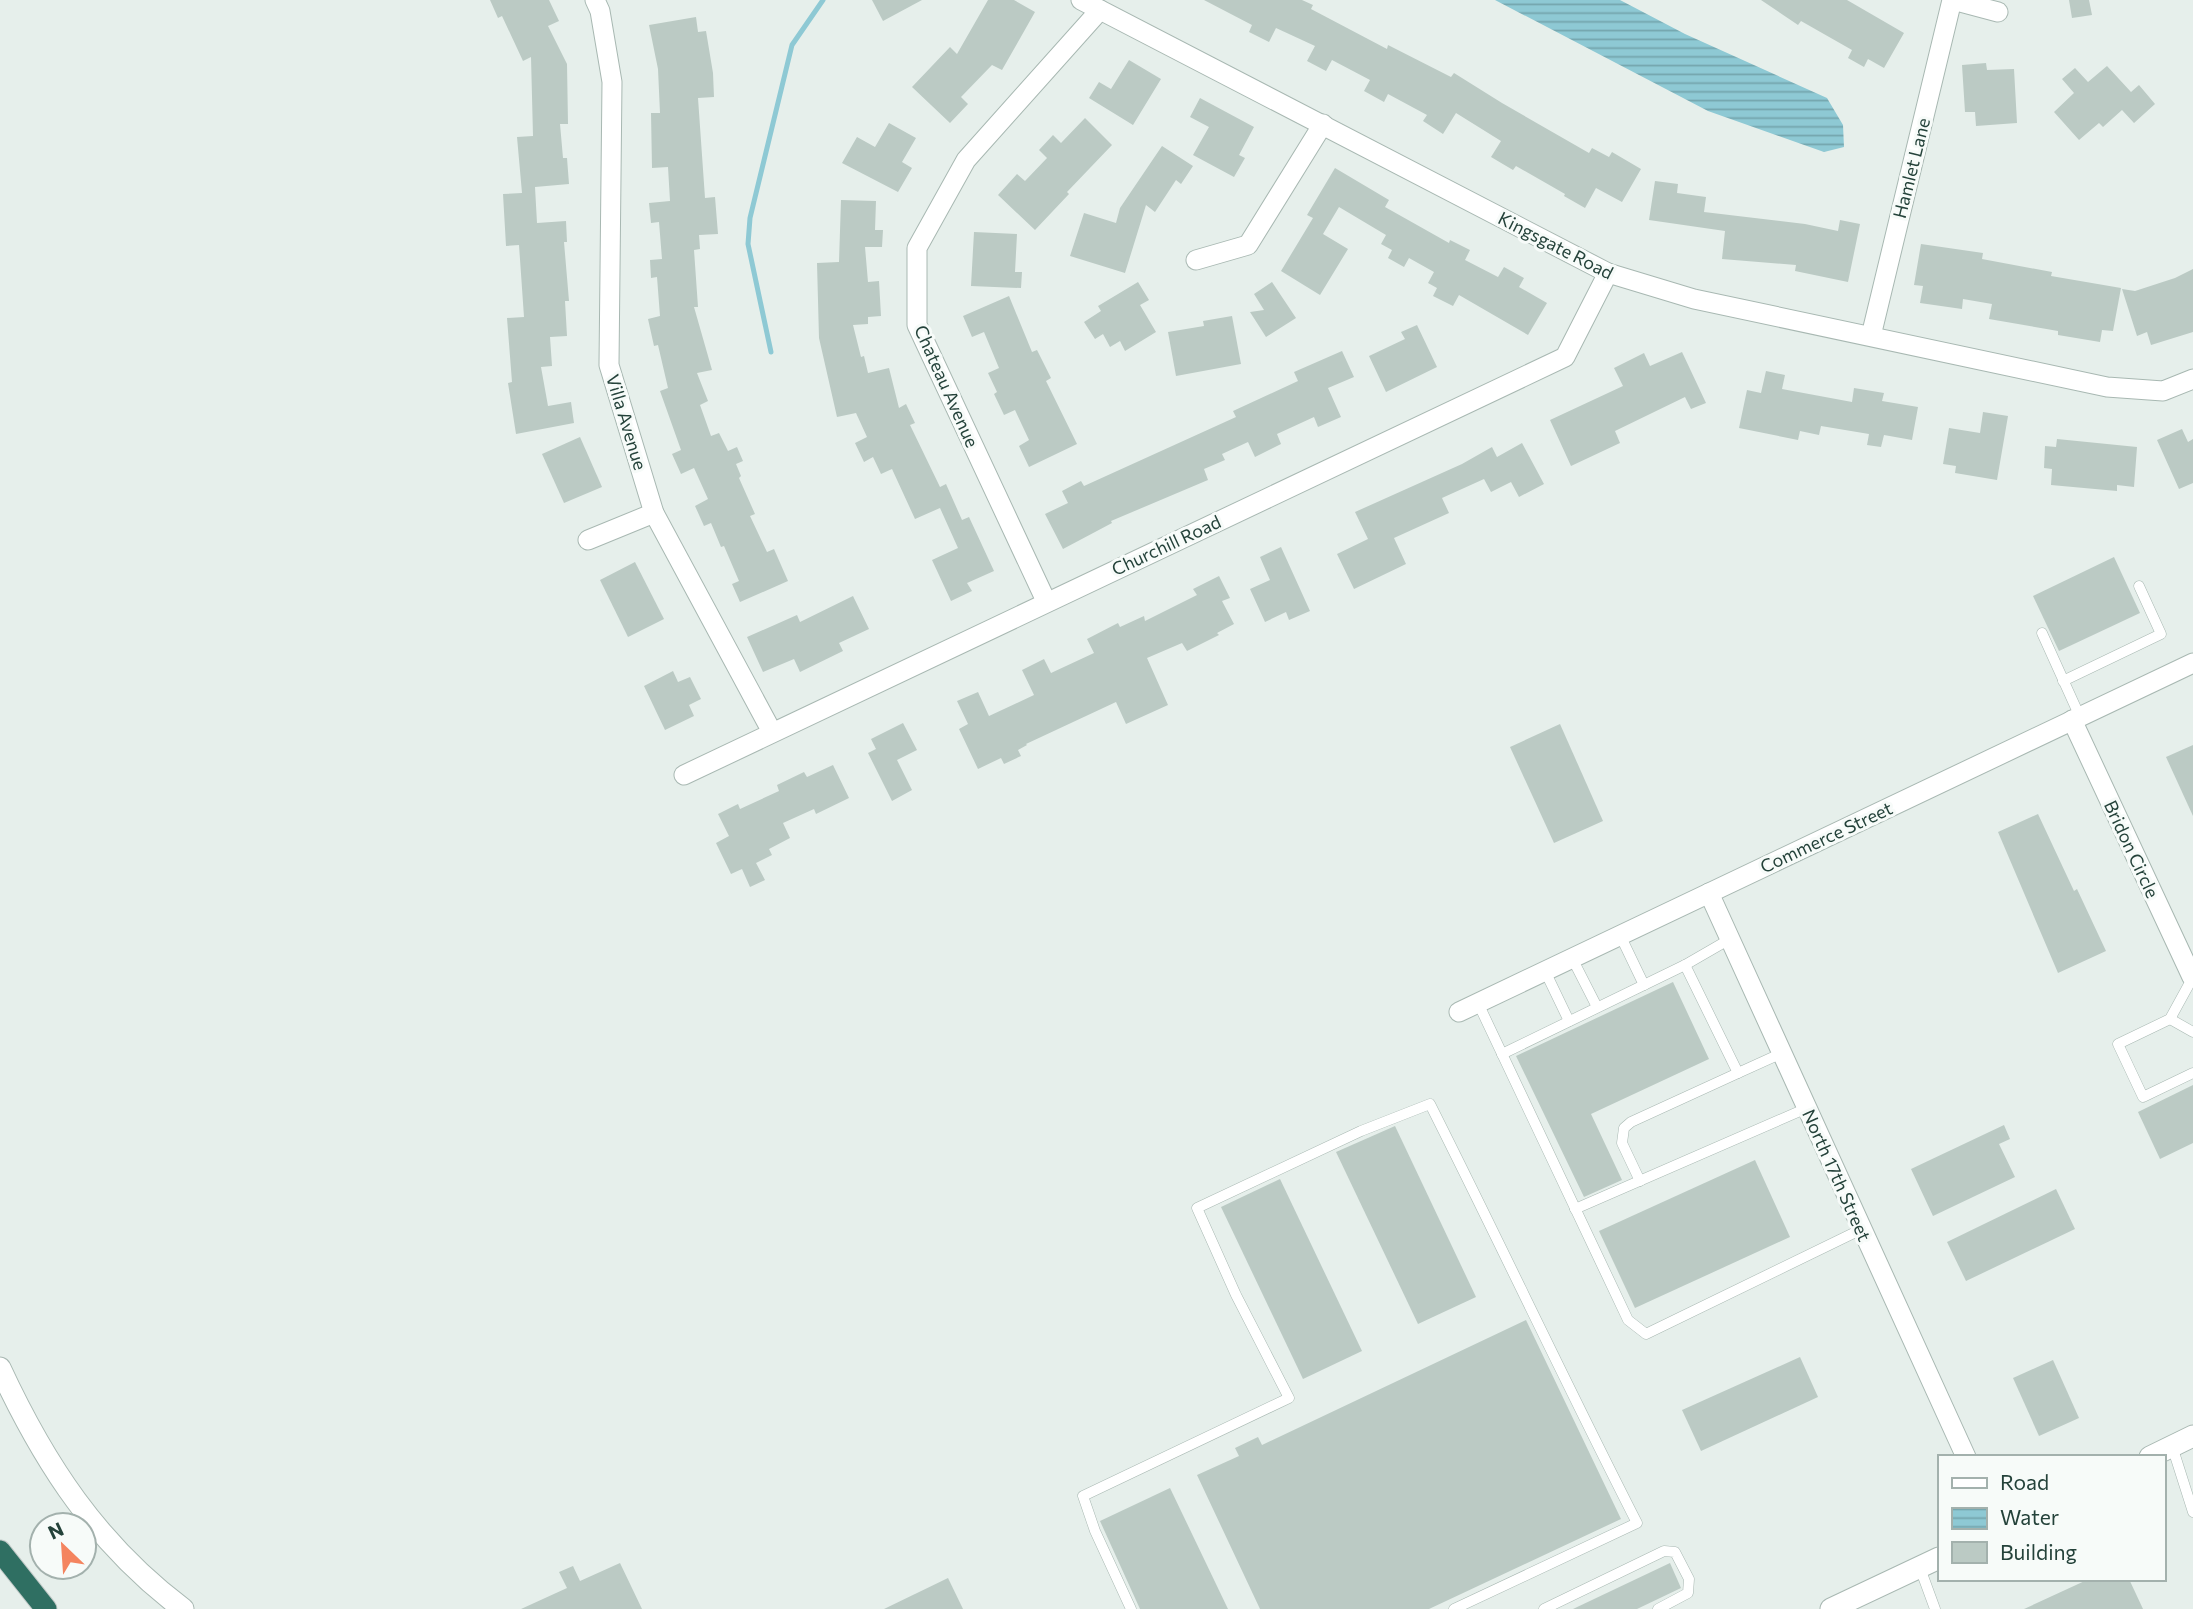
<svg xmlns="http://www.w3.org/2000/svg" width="2193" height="1609" viewBox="0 0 2193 1609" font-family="Commissioner,sans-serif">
  <defs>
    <pattern id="water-rules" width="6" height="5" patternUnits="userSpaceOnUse" patternTransform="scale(1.75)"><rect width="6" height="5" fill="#8ec9d4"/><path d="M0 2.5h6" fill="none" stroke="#74a5ad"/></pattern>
  </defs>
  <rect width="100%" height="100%" fill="#e6efeb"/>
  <polygon fill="url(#water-rules)" points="1495,0 1620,0 1685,34 1827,98 1843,125 1844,147 1824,152 1708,111"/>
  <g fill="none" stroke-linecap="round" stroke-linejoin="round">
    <polyline stroke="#8ec9d4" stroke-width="5" points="771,352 748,244 750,218 792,45 823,0"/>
  </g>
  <g fill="#bbcac4">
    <polygon points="490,0 549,0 559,21 548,26 567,64 568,124 560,124 563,158 567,158 569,184 535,187 537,223 566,221 567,242 564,242 569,301 565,301 567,336 550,337 552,366 541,367 548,406 571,402 574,423 516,434 508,383 512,382 507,318 524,317 519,245 506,246 503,194 522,193 517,137 533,136 531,57 523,61 502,16 498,18"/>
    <polygon points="872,0 922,0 883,21"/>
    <polygon points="988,0 1014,0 1035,12 1002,70 992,65 961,97 968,104 950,123 912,87 950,47 957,54"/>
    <polygon points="1204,0 1302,0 1313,5 1311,9 1387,49 1388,45 1451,77 1454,73 1502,103 1589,153 1592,148 1609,157 1612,152 1641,169 1622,202 1596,188 1585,208 1564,196 1565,194 1516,166 1513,170 1491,157 1501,141 1456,113 1443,134 1423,121 1427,115 1388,94 1384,102 1364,91 1370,80 1332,60 1326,71 1307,61 1315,46 1276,28 1269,42 1249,32 1252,25"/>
    <polygon points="1761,0 1847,0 1904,33 1884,68 1868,59 1864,67 1848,58 1852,50 1801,21 1798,25"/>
    <polygon points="2069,0 2089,0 2092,15 2072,18"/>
    <polygon points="696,17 698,32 706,31 713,73 714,97 698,98 705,198 715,197 718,234 699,235 700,249 694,250 698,307 694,307 712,370 697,373 708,401 700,405 711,436 719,433 728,451 737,447 743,461 736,464 741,476 739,478 755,514 750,516 767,552 774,549 788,581 740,602 732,584 739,581 724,546 721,547 711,523 704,526 695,506 708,499 694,468 681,474 672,454 681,450 660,391 668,388 658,345 654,346 648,319 660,316 657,277 651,278 650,260 662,259 659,222 651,223 649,203 670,201 668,167 652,168 651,113 660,113 658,69 649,25"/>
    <polygon points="1129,60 1161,79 1133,125 1089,98 1099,82 1111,89"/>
    <polygon points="1986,63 1987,70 2014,69 2017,123 1976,126 1975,112 1965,112 1962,65"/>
    <polygon points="2107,66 2131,92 2139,85 2155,104 2134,123 2122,110 2103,127 2099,123 2079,140 2054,112 2074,93 2062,79 2075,68 2088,82"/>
    <polygon points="1200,98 1254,127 1239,155 1245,158 1234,177 1193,155 1209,127 1190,117"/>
    <polygon points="1085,118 1112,145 1067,192 1069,194 1035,230 998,195 1017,174 1025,181 1047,158 1039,150 1053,135 1061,143"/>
    <polygon points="889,123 916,138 902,162 912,168 898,192 842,163 857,137 875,147"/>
    <polygon points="1162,146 1193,166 1181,184 1176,180 1155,212 1146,205 1125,273 1070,256 1084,213 1116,223 1120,208"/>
    <polygon points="1335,168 1389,200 1385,207 1449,243 1450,240 1470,250 1465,260 1498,277 1504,267 1524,278 1519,287 1547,303 1528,335 1459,295 1453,306 1433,296 1437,288 1428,283 1434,272 1409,258 1404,267 1388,258 1392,250 1381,244 1386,235 1339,207 1323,234 1348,249 1320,295 1281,271 1313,218 1307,215"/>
    <polygon points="1655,181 1678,184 1677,193 1706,197 1704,212 1805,224 1838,231 1840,220 1860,224 1848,282 1795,271 1796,265 1722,259 1725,231 1649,220"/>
    <polygon points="841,200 876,201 875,230 883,230 882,247 865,247 868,282 879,281 881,316 868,317 868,324 853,325 861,357 864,356 868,373 889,368 899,408 906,404 915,423 910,425 940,487 946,484 962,520 969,517 994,571 967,583 972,591 951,601 932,560 958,548 940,508 915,519 892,469 881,474 873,457 864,462 855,443 867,437 856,413 837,417 819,338 817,263 839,262"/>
    <polygon points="974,232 1017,234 1015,272 1022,272 1021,288 971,286"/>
    <polygon points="1921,244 1983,253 1982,259 2052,272 2051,276 2121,288 2113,331 2102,330 2100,342 2058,335 2058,331 1989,319 1992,304 1963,299 1962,309 1920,303 1923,286 1914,285"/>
    <polygon points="2193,269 2193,332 2151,345 2147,332 2137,336 2122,289 2135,291 2175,278"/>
    <polygon points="1138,282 1149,300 1140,305 1156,332 1125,351 1120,341 1110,347 1103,334 1095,339 1084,322 1101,311 1098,306"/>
    <polygon points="1272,282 1296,318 1266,337 1250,312 1264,310 1254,294"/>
    <polygon points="1009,296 1032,352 1037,350 1051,378 1046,381 1077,444 1029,467 1019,446 1029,440 1015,410 1004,415 994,394 997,392 988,373 999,368 984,332 972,337 963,316"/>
    <polygon points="1232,316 1241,364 1176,376 1168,332 1204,326 1203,321"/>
    <polygon points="1417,325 1437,367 1386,392 1369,356 1405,339 1401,332"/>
    <polygon points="1342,351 1354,377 1328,388 1341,417 1318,427 1314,417 1277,434 1281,444 1255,457 1248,442 1222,454 1225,460 1204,469 1208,480 1111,521 1112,523 1063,549 1045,514 1068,503 1062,491 1081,481 1084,486 1236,417 1233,411 1298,381 1294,372"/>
    <polygon points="1682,352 1706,403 1691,409 1685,397 1615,431 1620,443 1571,466 1550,420 1623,386 1614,368 1644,353 1650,366"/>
    <polygon points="1766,371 1785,375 1782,389 1852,402 1854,388 1884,393 1882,401 1918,407 1912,440 1884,435 1881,447 1867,445 1869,434 1821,426 1819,435 1800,431 1798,440 1739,428 1747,390 1761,393"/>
    <polygon points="1983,412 2008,416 1997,480 1955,473 1956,466 1943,464 1949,428 1980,433"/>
    <polygon points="2182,429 2188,442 2193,439 2193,483 2179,489 2157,440"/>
    <polygon points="580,437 602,487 564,503 542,454"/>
    <polygon points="2057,439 2137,447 2134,487 2117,485 2117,491 2051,485 2052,469 2044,468 2045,446 2056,447"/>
    <polygon points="1522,443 1544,484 1519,497 1511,482 1491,492 1484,479 1442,498 1449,513 1394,538 1406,564 1354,589 1337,554 1368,539 1355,512 1462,464 1492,447 1497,457"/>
    <polygon points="1281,547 1310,611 1289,620 1286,612 1265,622 1250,589 1270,580 1260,557"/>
    <polygon points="2114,557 2140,613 2059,651 2033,596"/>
    <polygon points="635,562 664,619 628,637 600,580"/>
    <polygon points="1219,576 1230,598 1222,601 1234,624 1217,633 1219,635 1187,651 1182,643 1147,658 1168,705 1126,724 1116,702 1026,744 1027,745 1018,750 1021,756 1004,764 1001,758 978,769 959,729 968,724 957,701 978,692 989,716 1034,695 1022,670 1044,659 1051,673 1094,653 1087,639 1118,623 1120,627 1144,616 1145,621 1197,595 1193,589"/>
    <polygon points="853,596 869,629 839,643 843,651 800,672 794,659 763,672 747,637 797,615 800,622"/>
    <polygon points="673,671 678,682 690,677 701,699 689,705 694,716 665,730 644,686"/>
    <polygon points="903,723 917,750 897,760 912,790 892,801 868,753 876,749 871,739"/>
    <polygon points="1560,724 1603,821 1554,843 1510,747"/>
    <polygon points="2193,745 2193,816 2166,757"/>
    <polygon points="833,765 849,798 816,814 814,809 783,823 790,838 769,849 772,855 756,863 765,880 750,887 742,869 731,874 716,843 729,836 718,814 738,804 740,809 779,791 777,785 804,772 807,777"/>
    <polygon points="2038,814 2074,891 2077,889 2106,951 2058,973 1998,832"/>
    <polygon points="1673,982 1709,1059 1591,1114 1622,1180 1584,1197 1516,1056"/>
    <polygon points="2193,1085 2193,1143 2160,1159 2138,1112"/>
    <polygon points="2004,1125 2010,1139 1999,1144 2015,1177 1933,1216 1911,1169"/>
    <polygon points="1395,1126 1476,1297 1418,1324 1336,1152"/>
    <polygon points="1755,1160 1790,1237 1635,1308 1599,1231"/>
    <polygon points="1280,1179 1362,1351 1303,1379 1221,1207"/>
    <polygon points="2056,1189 2075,1229 1966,1281 1947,1242"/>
    <polygon points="1526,1320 1621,1519 1429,1609 1260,1609 1197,1475 1239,1456 1235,1448 1258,1437 1262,1445"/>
    <polygon points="1800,1357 1818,1397 1701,1451 1682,1410"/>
    <polygon points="2053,1360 2079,1418 2039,1436 2013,1378"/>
    <polygon points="1170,1488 1228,1609 1140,1609 1100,1521"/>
    <polygon points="620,1563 642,1609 521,1609 567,1588 559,1572 573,1566 580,1581"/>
    <polygon points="1670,1563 1681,1588 1637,1609 1573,1609"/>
    <polygon points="948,1578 963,1609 884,1609"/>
    <polygon points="2089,1579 2129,1579 2143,1609 2024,1609"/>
  </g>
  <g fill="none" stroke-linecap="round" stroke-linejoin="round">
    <g stroke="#a8b8b2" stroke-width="11">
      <g id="service">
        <polyline points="2042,633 2080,717"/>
        <polyline points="2063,681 2161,634 2139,586"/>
        <polyline points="1620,935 1644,985"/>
        <polyline points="1572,958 1597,1007"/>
        <polyline points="1685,965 1738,1073 1782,1053"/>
        <polyline points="1545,971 1569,1021"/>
        <polyline points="2193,977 2170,1019 2118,1044 2143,1097 2193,1073"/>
        <polyline points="1478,1003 1628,1320 1646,1334 1862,1229"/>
        <polyline points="2170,1019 2193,1032"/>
        <polyline points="1502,1054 1685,965 1730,939"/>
        <polyline points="1640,1181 1622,1143 1624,1128 1631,1122 1738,1073"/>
        <polyline points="1575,1209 1807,1108"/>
        <polyline points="2172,1446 2193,1512"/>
        <polyline points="1920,1568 1935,1609"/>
        <path d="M1131,1609L1095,1531L1083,1496L1289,1398L1236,1295L1197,1208L1361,1131L1430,1104C1500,1243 1566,1384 1637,1523L1454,1609"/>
        <polyline points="1544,1609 1664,1551 1675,1552 1689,1579 1688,1593 1658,1609"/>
      </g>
    </g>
    <g stroke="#a8b8b2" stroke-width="21">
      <g id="minor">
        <polyline points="595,0 600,11 612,82 609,365 654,513 772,732"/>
        <polyline points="1081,0 1608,273 1694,299 2107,387 2163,391 2193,379"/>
        <polyline points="1953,0 1998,12"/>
        <polyline points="1196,260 1248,245 1323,124"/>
        <polyline points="1871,336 1952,0"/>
        <polyline points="588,540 654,513"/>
        <polyline points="1046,601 917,325 917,248 966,160 1100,10"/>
        <polyline points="2072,720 2192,977"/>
        <polyline points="684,775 1565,357 1608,273"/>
        <polyline points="1709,893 1966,1457"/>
        <polyline points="1459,1012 2193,663"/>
      </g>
    </g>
    <g stroke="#a8b8b2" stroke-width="23">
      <g id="tertiary">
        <path d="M0,1368C45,1465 97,1544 183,1609"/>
        <polyline points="2150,1457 2193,1436"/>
        <polyline points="1831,1609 1939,1558"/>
      </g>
    </g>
    <g stroke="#c2cac8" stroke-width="23">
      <polyline id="motorway" points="0,1551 46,1609"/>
    </g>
    <use href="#service" stroke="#fff" stroke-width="10"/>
    <use href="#minor" stroke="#fff" stroke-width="19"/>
    <use href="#tertiary" stroke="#fff" stroke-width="21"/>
    <use href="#motorway" stroke="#2f6f62" stroke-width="21"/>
  </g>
  <g text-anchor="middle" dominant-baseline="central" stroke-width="6" stroke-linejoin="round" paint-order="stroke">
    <g font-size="18" fill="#24423a" stroke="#f7fbf9">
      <text transform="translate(1911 168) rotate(-76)">Hamlet Lane</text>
      <text transform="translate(1556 245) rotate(27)">Kingsgate Road</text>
      <text transform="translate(947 386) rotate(66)">Chateau Avenue</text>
      <text transform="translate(627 422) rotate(73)">Villa Avenue</text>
      <text transform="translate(1166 545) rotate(-25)">Churchill Road</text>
      <text transform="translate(1826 837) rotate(-25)">Commerce Street</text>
      <text transform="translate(2132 849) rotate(65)">Bridon Circle</text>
      <text transform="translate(1837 1175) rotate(66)">North 17th Street</text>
    </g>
  </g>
  <rect x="1938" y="1455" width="228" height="126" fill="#f7fbf9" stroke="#a3b1ad" stroke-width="2"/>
  <rect x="1952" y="1478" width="35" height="10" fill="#ffffff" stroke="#a3b1ad" stroke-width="2"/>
  <text x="2000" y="1490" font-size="21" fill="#24423a">Road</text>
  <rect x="1952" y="1508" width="35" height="21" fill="url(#water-rules)" stroke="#a3b1ad" stroke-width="2"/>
  <text x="2000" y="1525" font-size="21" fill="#24423a">Water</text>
  <rect x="1952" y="1542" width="35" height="21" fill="#bbcac4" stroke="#a3b1ad" stroke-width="2"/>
  <text x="2000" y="1560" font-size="21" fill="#24423a">Building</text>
  <g transform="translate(63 1546) rotate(335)"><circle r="33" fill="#f7fbf9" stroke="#a3b1ad" stroke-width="2"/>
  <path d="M0-5L12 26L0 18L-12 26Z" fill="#f4845f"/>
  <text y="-10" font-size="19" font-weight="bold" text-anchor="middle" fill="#24423a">N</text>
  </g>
</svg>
